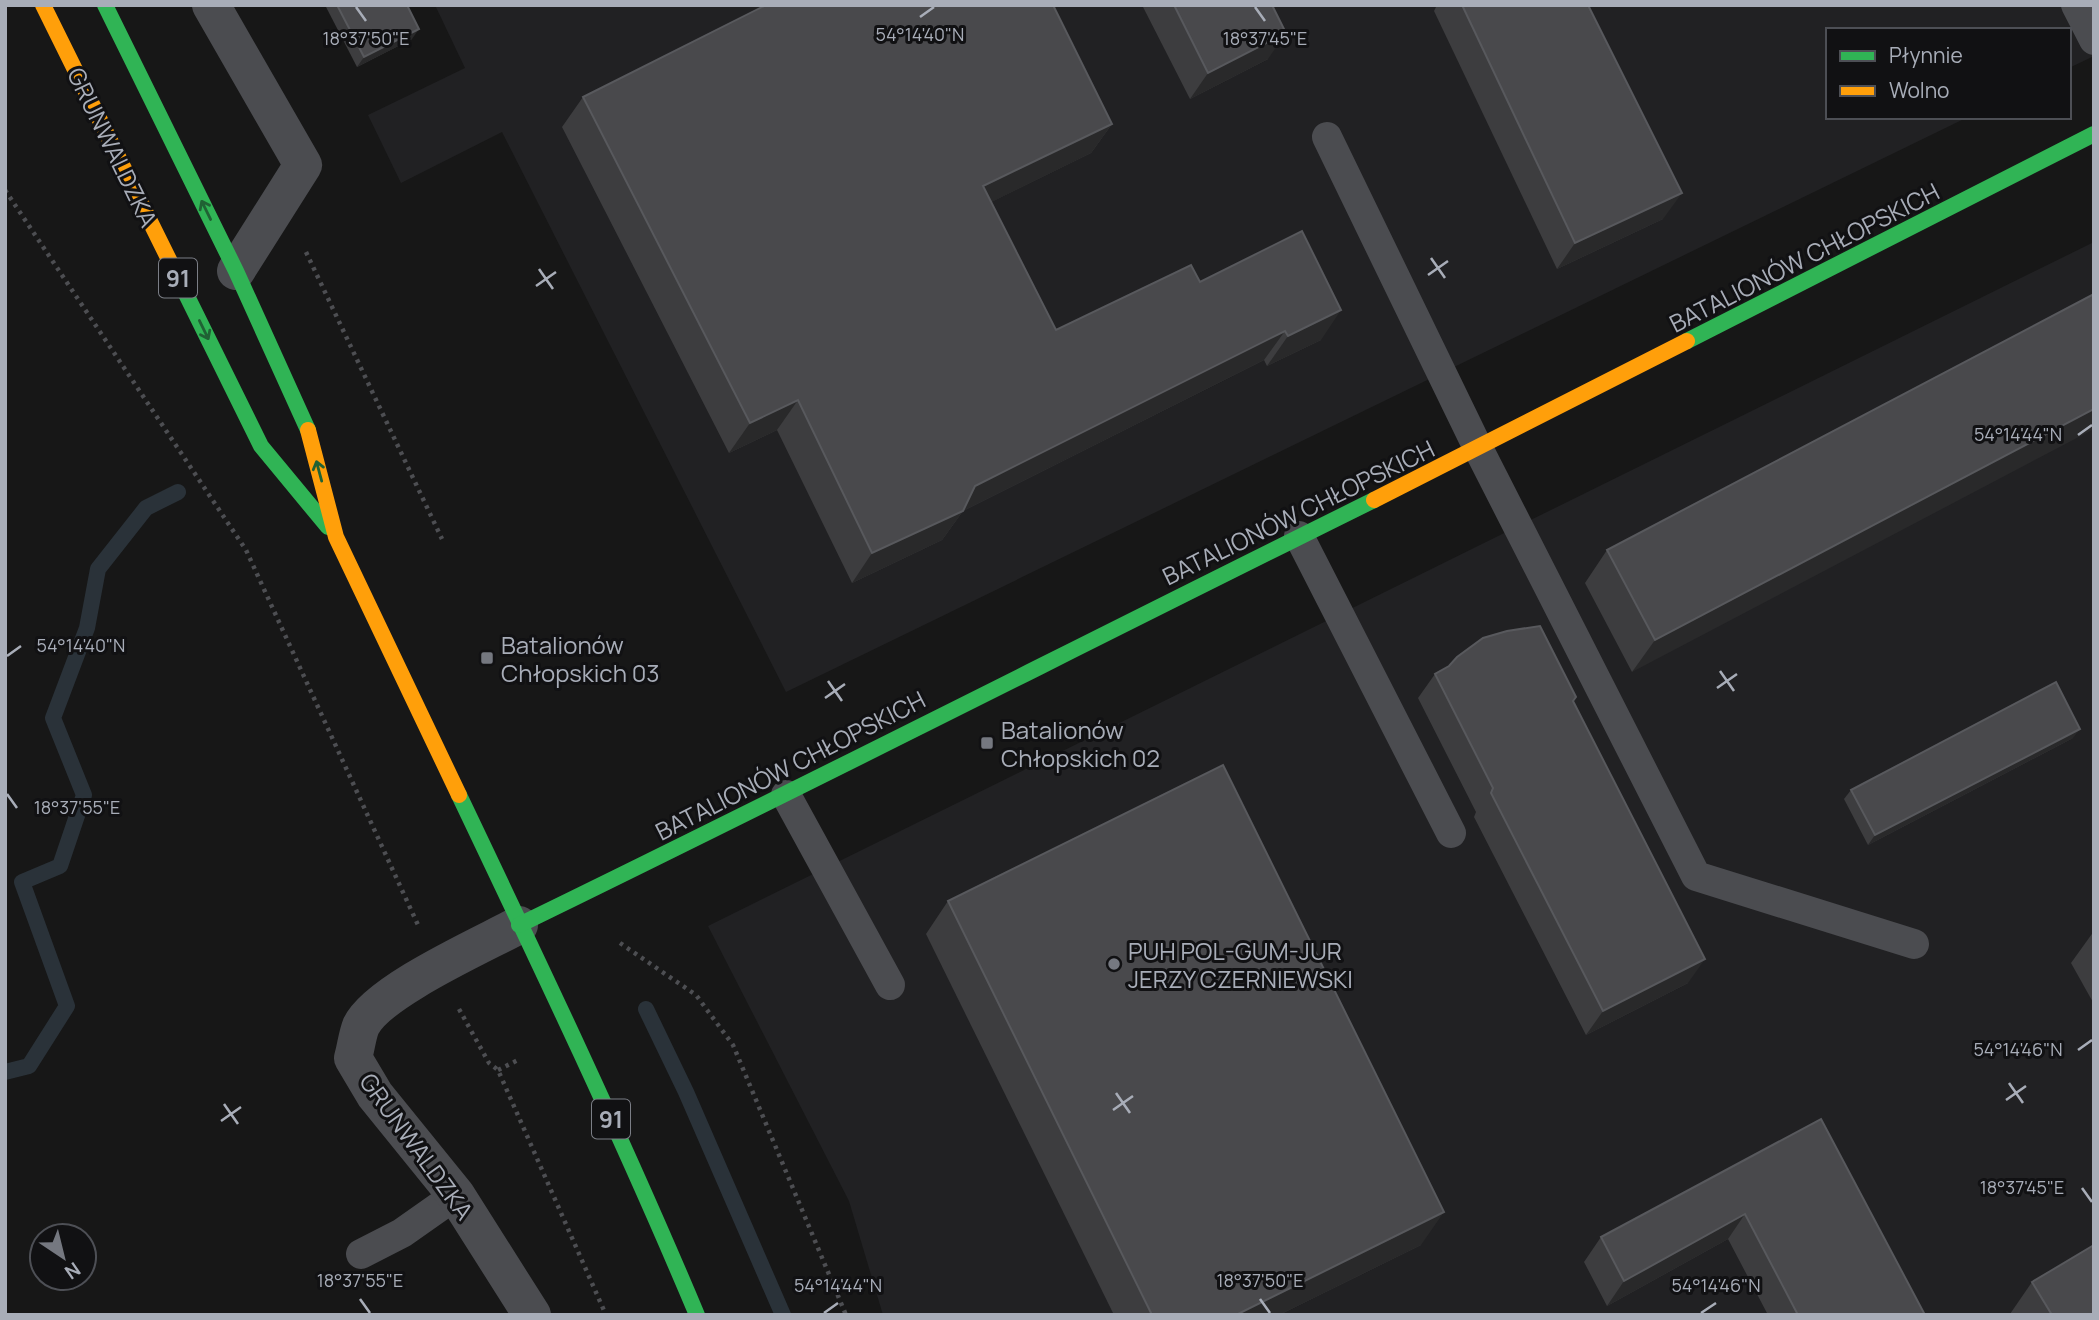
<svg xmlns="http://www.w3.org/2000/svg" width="2099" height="1320" viewBox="0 0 2099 1320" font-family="Manrope,sans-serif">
  <rect width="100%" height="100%" fill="#171717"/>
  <g fill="#212123">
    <polygon points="435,5 2094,5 2094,56 2069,68 2069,30 1828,30 1828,117 1968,117 786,692 502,132 401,183 368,115 465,68"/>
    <polygon points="2094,242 2094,1315 883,1315 849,1201 708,926"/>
  </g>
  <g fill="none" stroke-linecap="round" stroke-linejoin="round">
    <g stroke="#2a3239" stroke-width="16">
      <polyline points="646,1009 686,1092 783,1315"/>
      <polyline points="5,1072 29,1066 67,1006 22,882 60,866 84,795 53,718 87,628 98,569 146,508 178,492"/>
    </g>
    <g stroke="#4d4e52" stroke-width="4.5" stroke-dasharray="3.5 5" stroke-linecap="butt">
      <polyline points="5,190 246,550 418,925"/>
      <polyline points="306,252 442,539"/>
      <polyline points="620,943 696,995 733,1045 846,1315"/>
      <polyline points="459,1009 489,1063 498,1070 606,1315"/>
      <polyline points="498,1070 520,1059"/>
    </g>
    <g stroke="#4b4c50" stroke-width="30">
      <polyline points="2076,5 2094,40"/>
      <polyline points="1327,137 1478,448 1696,876 1914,944"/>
      <polyline points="1299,536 1451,833"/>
      <polyline points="786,795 890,985"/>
      <polyline points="361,1254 402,1233 456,1195"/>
    </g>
    <g stroke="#4b4c50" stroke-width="38">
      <polyline points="211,5 303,165 236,271"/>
      <path d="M519,925C482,945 378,991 361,1026C357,1036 356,1048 353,1058L375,1095L456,1195L532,1315"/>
    </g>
    <g stroke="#30b455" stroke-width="16">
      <polyline points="105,5 236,271 308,430"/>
      <polyline points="184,290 261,446 328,527"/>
      <polyline points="1687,341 2094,134"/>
      <path d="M459,795C541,967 623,1139 697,1315"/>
      <path d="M519,925C805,786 1089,641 1374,500"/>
    </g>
    <g stroke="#ff9f0a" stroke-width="16">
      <polyline points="43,5 184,290"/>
      <polyline points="308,430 336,537 459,795"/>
      <polyline points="1374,500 1687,341"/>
    </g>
  </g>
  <g fill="#3d3d3f">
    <polygon points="325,5 407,5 412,39 357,67"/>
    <polygon points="1142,5 1272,5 1268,59 1190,99"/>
    <polygon points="1437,5 1588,5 1663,219 1557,269 1434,11"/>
    <polygon points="583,97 1112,124 1091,153 991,202 1056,330 1200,282 1321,340 1267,366 1264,360 963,511 942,540 852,583 777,430 729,453 562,127"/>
    <polygon points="2094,294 1632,672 1585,583 1607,550"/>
    <polygon points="1435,674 1573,701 1688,983 1586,1035 1474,817 1476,812 1418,698"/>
    <polygon points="2073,738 1868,845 1844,799 1851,790"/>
    <polygon points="948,901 1421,1245 1279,1315 1114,1315 926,934"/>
    <polygon points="2094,931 2094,1004 2071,963"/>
    <polygon points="1821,1119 1925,1315 1768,1315 1728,1239 1607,1306 1584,1262 1601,1237"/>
    <polygon points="2032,1282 2094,1315 2011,1315 2010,1314"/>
  </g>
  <g fill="#29292a">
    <polygon points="419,29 412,39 357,67 364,57"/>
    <polygon points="1286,33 1268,59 1190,99 1208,73"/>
    <polygon points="1112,124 1091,153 963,216 983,186"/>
    <polygon points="1682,193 1663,219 1557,269 1575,243"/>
    <polygon points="1341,310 1321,340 1267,366 1288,336"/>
    <polygon points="1285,331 1264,360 963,511 942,540 852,583 872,553 975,486"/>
    <polygon points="798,400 777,430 729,453 750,423"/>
    <polygon points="2094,409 2094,429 1632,672 1655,640"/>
    <polygon points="2080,729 2073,738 1868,845 1875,835"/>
    <polygon points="1705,959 1688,983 1586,1035 1603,1011"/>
    <polygon points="1444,1212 1421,1245 1279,1315 1236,1315"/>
    <polygon points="1745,1214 1728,1239 1607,1306 1624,1281"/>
  </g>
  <g fill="#49494c" stroke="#58595d" stroke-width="2">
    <polygon points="337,5 407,5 419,29 364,57"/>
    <polygon points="766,5 1053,5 1112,124 983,186 1056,330 1191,265 1200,282 1302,231 1341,310 1288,336 1285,331 975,486 963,511 872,553 798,400 750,423 583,97"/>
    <polygon points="1174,5 1272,5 1286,33 1208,73"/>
    <polygon points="1462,5 1588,5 1682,193 1575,243"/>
    <polygon points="2094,294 2094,409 1655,640 1607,550"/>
    <polygon points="1540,626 1576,697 1573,701 1705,959 1603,1011 1491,793 1493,788 1435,674 1449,666 1457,657 1483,638 1507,631"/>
    <polygon points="2056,682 2080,729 1875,835 1851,790"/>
    <polygon points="1223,765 1444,1212 1236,1315 1152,1315 948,901"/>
    <polygon points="1821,1119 1925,1315 1798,1315 1745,1214 1624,1281 1601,1237"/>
    <polygon points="2094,1245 2094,1315 2052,1315 2032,1282"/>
  </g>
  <defs><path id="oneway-shaft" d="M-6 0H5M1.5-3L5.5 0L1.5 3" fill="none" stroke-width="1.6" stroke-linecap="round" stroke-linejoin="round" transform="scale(1.75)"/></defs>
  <g stroke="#206234">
    <use href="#oneway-shaft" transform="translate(206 210) rotate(-116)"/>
    <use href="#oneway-shaft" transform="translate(204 330) rotate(64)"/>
    <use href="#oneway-shaft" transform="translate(319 471) rotate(-105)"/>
  </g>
  <path fill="none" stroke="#a8adb8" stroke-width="2.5" d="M356,7L366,21M1255,7L1265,21M920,17L934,7M1431,258L1445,278M539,269L553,289M1428,275L1448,261M536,286L556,272M2078,435L2092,425M7,656L21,646M1720,671L1734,691M828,681L842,701M1717,688L1737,674M825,698L845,684M7,794L17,808M2078,1050L2092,1040M2009,1083L2023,1103M1116,1093L1130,1113M2006,1100L2026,1086M224,1104L238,1124M1113,1110L1133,1096M221,1121L241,1107M2082,1188L2092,1202M360,1299L370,1313M1260,1299L1270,1313M824,1313L838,1303M1701,1313L1716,1303"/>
  <g fill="#757880" stroke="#111113" stroke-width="2.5">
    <rect x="480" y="651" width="14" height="14" rx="3.5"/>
    <rect x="980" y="736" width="14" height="14" rx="3.5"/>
    <circle cx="1114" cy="964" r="7"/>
  </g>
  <g text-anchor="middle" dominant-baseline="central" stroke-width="6" stroke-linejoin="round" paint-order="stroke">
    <g fill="#111113" stroke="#7b7e86" stroke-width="2">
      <rect x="159" y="258.5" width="38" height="39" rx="5"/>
      <rect x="592" y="1099.5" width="38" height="39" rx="5"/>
    </g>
    <g font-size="23" font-weight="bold" fill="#a8adb8">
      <text x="178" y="278">91</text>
      <text x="611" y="1119">91</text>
    </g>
    <g font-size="24" fill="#a8adb8" stroke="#111113">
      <text transform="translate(113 147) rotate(64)">GRUNWALDZKA</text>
      <text transform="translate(1804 257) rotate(-27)">BATALIONÓW CHŁOPSKICH</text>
      <text transform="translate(1298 512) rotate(-26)">BATALIONÓW CHŁOPSKICH</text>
      <text transform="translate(790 765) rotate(-27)">BATALIONÓW CHŁOPSKICH</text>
      <text transform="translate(417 1146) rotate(54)">GRUNWALDZKA</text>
    </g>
    <g font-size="24" fill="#a8adb8" stroke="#111113" text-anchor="start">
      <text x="501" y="644">Batalionów<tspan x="501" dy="28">Chłopskich 03</tspan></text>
      <text x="1001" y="729">Batalionów<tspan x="1001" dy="28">Chłopskich 02</tspan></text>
      <text x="1128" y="950">PUH POL-GUM-JUR<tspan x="1128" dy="28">JERZY CZERNIEWSKI</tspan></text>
    </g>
  </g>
  <g font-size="18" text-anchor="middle" fill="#a8adb8" stroke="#111113" stroke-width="6" stroke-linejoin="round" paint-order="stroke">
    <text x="920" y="41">54°14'40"N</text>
    <text x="366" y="45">18°37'50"E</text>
    <text x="1265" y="45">18°37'45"E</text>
    <text x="2018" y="441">54°14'44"N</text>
    <text x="81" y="652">54°14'40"N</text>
    <text x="77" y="814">18°37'55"E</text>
    <text x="2018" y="1056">54°14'46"N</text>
    <text x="2022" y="1194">18°37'45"E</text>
    <text x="360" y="1287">18°37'55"E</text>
    <text x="1260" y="1287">18°37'50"E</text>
    <text x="838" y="1292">54°14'44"N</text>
    <text x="1716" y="1292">54°14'46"N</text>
  </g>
  <rect width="2099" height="1320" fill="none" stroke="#a8adb8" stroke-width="14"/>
  <rect x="1826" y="28" width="245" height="91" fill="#111113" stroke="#4d4f55" stroke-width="2"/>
  <rect x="1840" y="51" width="35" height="10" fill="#30b455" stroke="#4d4f55" stroke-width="2"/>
  <text x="1889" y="63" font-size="21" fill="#a8adb8">Płynnie</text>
  <rect x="1840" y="86" width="35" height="10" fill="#ff9f0a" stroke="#4d4f55" stroke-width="2"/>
  <text x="1889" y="98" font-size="21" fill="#a8adb8">Wolno</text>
  <g transform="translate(63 1257) rotate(145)"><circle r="33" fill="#111113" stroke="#4d4f55" stroke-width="2"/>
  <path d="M0-5L12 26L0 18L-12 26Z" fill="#757880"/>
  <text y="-10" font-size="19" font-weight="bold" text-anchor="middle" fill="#a8adb8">N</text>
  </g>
</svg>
